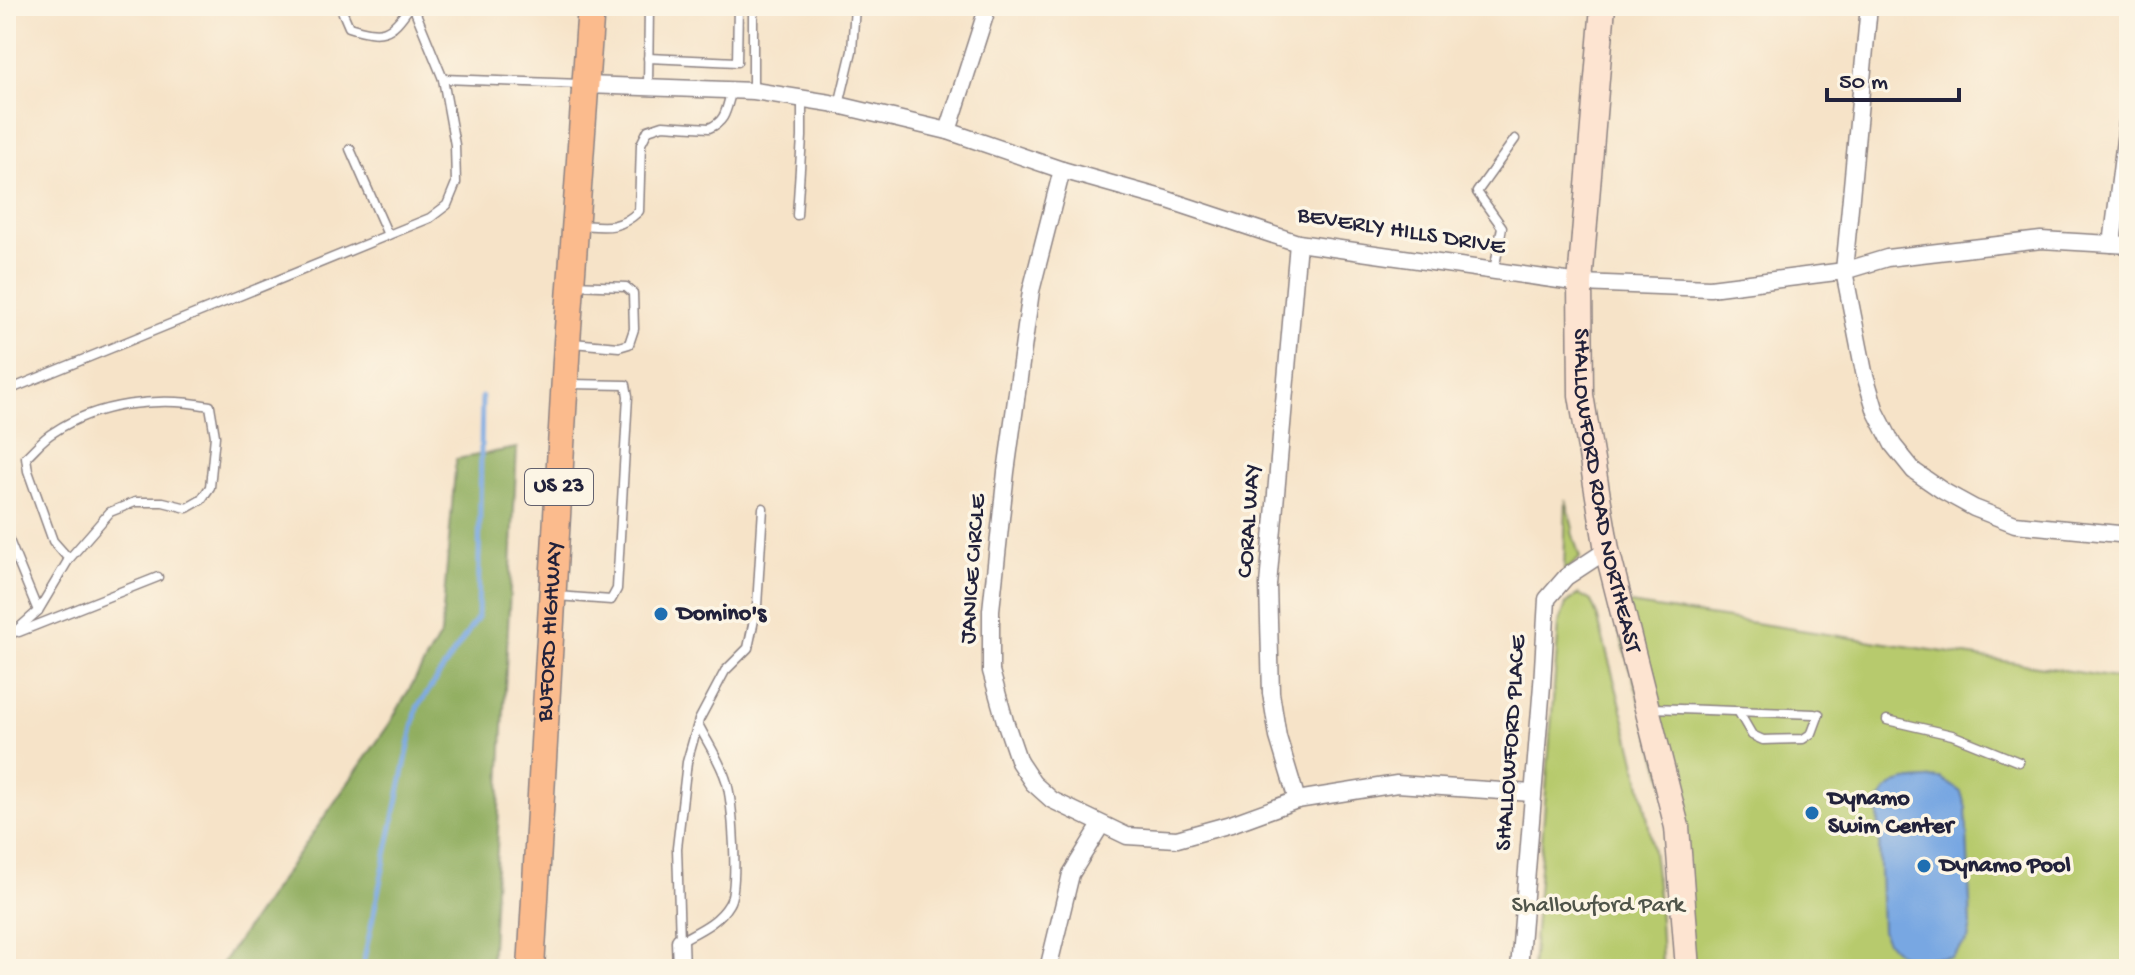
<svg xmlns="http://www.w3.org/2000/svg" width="2135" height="975" viewBox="0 0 2135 975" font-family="'Gochi Hand',sans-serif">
  <rect width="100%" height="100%" fill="#fcf5e5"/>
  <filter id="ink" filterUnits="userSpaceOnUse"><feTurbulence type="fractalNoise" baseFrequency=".0125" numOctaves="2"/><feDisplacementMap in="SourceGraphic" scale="16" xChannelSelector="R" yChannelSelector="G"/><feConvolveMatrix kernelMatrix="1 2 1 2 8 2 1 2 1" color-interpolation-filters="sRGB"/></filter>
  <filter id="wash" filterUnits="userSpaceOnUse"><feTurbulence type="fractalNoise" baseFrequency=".006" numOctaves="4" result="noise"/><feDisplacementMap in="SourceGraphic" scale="32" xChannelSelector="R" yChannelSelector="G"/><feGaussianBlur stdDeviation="1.8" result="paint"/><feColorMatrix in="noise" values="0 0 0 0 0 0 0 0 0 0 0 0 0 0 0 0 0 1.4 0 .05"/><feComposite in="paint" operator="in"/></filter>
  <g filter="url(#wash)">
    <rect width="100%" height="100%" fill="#f6e3c8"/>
    <g fill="#b7ca6d" stroke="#6c7654" stroke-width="2">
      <polygon points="1566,499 1573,529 1572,532 1580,558 1564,572"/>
      <path d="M1579,594L1591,601L1597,615C1613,678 1632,741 1645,805C1656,859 1661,914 1662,969H1532L1559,624L1566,604Z"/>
      <polygon points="1610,601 2129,680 2129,969 1682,969 1670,801"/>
    </g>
    <polygon fill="#91ae60" stroke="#5a684e" stroke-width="2" points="517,448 491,969 218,969 390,723 441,634 456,459"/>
    <path fill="#78a7e2" stroke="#4d648e" stroke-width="2" d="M1941,778L1961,792L1966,808L1971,925L1968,940L1951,957C1921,958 1895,965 1882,931L1878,806C1885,776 1917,780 1941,778Z"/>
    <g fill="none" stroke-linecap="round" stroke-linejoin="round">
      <polyline stroke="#78a7e2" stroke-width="5" points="362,969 417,708 478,617 482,397"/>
    </g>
  </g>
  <g filter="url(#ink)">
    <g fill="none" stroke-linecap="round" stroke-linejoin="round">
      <g stroke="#8c8282" stroke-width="11">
        <g id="lane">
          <path d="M340,6L349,27C382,37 390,36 410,6"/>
          <polyline points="753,6 753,90"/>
          <polyline points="648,58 737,62 738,6"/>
          <polyline points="443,79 581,84"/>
          <polyline points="648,87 649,6"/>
          <polyline points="839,105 852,51 855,6"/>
          <polyline points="350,149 388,235"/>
          <polyline points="797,215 802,137 802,99"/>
          <path d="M581,225C606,227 619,230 639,211L641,144L648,130L663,125L709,128C727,121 726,108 732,90"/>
          <polyline points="1494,271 1502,227 1477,192 1515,139"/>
          <polyline points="572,343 619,347 629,344 634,329 633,293 626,287 574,285"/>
          <polyline points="6,371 14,388"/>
          <polyline points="6,391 430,218 447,205 456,183 455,145 443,79 413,6"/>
          <polyline points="6,533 38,611"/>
          <polyline points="557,596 611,600 617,589 628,396 626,385 570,384"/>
          <polyline points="19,632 158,577"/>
          <path d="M6,637L11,635L38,611L69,559L110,512L135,502H163L187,508L201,500L210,487L215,436L210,406C159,396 97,403 54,432C43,438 35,449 26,457L28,471L53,541L69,559"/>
          <polyline points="1652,708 1814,714"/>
          <polyline points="1738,711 1752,735 1763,740 1803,739 1812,733 1819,714"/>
          <polyline points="1887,720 1952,735 2019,762"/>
          <path d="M698,724C707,742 720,761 726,780C733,800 739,888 729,904C718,923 698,931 680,941L677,848L687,762L699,720L725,671L748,648L757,606L763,508"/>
        </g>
      </g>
      <g stroke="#8c8282" stroke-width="19">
        <g id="street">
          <polyline points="1869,6 1844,271 1864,372 1876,412 1893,445 1914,471 1943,491 1974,508 2015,524 2129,535"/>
          <polyline points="586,85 754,91 830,103 948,131 1062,170 1165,199 1298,243 1580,283 1710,288 1844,271 1887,258 2041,240 2129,245"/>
          <polyline points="948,131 988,6"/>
          <polyline points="1062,170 1031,291 1006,472 991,610 991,671 1005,721 1019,762 1033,783 1052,800 1127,836 1177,839 1231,824 1297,800 1397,784 1532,793"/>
          <polyline points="2112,244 2129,108"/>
          <polyline points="1297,800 1278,737 1271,693 1268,585 1298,243"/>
          <polyline points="680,941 681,969"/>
          <polyline points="1048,969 1071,874 1101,825"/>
          <polyline points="1519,969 1542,685 1547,599 1566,577 1607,550"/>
        </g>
      </g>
      <g stroke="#8c8282" stroke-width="27">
        <g id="secondary">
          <path id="s1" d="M1603,6L1580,283L1581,395L1607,550L1677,827L1688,969"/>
        </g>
      </g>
      <g stroke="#8c8282" stroke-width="29">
        <g id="primary">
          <path id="s2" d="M531,969L567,342L591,6"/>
        </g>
      </g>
      <use href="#lane" stroke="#fff" stroke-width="8"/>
      <use href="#street" stroke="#fff" stroke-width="16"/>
      <use href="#secondary" stroke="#fde4d1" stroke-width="24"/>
      <use href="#primary" stroke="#fbbb8d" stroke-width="26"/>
    </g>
  </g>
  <g fill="#1f6fb2" stroke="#fcf5e5" stroke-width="3">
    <circle cx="661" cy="614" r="8"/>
    <circle cx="1812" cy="813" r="8"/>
    <circle cx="1924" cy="866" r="8"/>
  </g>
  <g text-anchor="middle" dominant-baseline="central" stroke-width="7" stroke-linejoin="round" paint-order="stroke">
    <rect fill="#fcf5e5" stroke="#63616e" stroke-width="2" x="525" y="469" width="68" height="36" rx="6"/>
    <g font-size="22" font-weight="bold" fill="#22223b">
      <text x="559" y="487">US 23</text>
    </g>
    <g font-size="24" fill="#22223b" stroke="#fcf5e5">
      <text transform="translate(1401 232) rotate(9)">BEVERLY HILLS DRIVE</text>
      <text stroke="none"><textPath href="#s1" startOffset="488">SHALLOWFORD ROAD NORTHEAST</textPath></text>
      <text transform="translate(1250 521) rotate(-86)">CORAL WAY</text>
      <text transform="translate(974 569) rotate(-86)">JANICE CIRCLE</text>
      <text stroke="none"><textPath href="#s2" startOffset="338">BUFORD HIGHWAY</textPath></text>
      <text transform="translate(1512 743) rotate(-86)">SHALLOWFORD PLACE</text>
    </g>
    <g font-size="24" font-weight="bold" fill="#22223b" stroke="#fcf5e5" text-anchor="start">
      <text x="677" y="614">Domino's</text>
      <text x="1828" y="799">Dynamo<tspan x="1828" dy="28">Swim Center</tspan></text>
      <text x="1940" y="866">Dynamo Pool</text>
    </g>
    <g font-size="24" fill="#4f544a" stroke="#fcf5e5">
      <text x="1598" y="906">Shallowford Park</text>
    </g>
  </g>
  <rect width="2135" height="975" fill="none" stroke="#fcf5e5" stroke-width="32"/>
  <path d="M1827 88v12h132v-12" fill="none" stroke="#22223b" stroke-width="4"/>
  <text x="1839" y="88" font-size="24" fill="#22223b" stroke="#fcf5e5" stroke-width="6" paint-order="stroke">50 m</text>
</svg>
